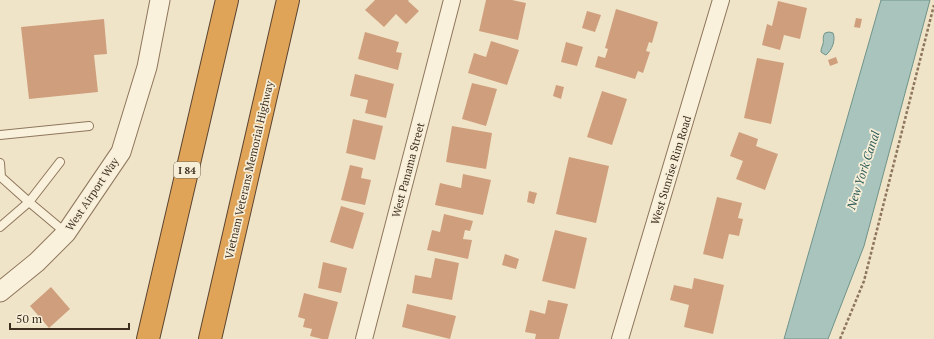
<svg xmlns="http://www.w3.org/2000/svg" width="934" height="339" viewBox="0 0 934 339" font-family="'PT Serif',serif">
  <rect width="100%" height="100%" fill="#f0e4c8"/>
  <g fill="#a9c4bc" stroke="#6f938a">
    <polygon points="881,0 930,0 864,246 828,339 784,339"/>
    <path d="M829,32L833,33C836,40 832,50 826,55L824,54L821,52C821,48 822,47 823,44C824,40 822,37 825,33Z"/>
  </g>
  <g fill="#cf9f7d">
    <polygon points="375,0 409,0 408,1 419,11 406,24 396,14 384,27 365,10"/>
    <polygon points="486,0 512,0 526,3 518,40 479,31"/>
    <polygon points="778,1 807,8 800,39 784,35 780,50 762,45 767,24 772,26"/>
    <polygon points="616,9 658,22 652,43 649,42 646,51 650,52 643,73 638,71 635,79 595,67 598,56 605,58 608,49 605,48"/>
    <polygon points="587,11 601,15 595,32 582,28"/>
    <polygon points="856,18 862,19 860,28 854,27"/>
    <polygon points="104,19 107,54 94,55 98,92 29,99 21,27"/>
    <polygon points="365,32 399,42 396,52 402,53 398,70 358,59"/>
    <polygon points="491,41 519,50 507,85 468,73 474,53 486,57"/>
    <polygon points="566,42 583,47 577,66 561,62"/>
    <polygon points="836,57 838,63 830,66 828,60"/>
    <polygon points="757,58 784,63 771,124 744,118"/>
    <polygon points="355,74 394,84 386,118 365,113 368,100 350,96"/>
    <polygon points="472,83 497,89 486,126 462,119"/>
    <polygon points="556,85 564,87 561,99 553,96"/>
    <polygon points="602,91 627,99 612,145 587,137"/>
    <polygon points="353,119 383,126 375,160 346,153"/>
    <polygon points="452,126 492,133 486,169 446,162"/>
    <polygon points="739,132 758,139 756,146 778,154 765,190 736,179 743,161 730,156"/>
    <polygon points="569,157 609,166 596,223 556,214"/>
    <polygon points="350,165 363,168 361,178 371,180 365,205 341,200"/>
    <polygon points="463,174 491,180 483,215 435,205 440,183 461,188"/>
    <polygon points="529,191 537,193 534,204 527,202"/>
    <polygon points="717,197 742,203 738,218 743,219 739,236 729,234 723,259 703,254"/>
    <polygon points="341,206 364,213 353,249 330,242"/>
    <polygon points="444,214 473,221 470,231 465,230 463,239 472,240 468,259 427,250 432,230 440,232"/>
    <polygon points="555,230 587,238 575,289 542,281"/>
    <polygon points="505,254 519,259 516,269 502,265"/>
    <polygon points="435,258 459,263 452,300 412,293 415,275 431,278"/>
    <polygon points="323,262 347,268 341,293 318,288"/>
    <polygon points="694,278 724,285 713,334 684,327 689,305 670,300 674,285 692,289"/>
    <polygon points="51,287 70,309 49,328 30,306"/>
    <polygon points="304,293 338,302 328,339 322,339 310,336 312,329 303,327 305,319 298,317"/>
    <polygon points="548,300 568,304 559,339 535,339 536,334 525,332 530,310 545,314"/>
    <polygon points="407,304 456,316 450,339 402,327"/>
  </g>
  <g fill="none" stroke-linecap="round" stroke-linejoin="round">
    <g stroke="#8d765c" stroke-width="10">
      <g id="service">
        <polyline points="0,135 89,126"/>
        <polyline points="0,163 1,177 29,202 66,233"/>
        <polyline points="0,227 29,202 60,162"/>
      </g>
    </g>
    <g stroke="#8d765c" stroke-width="18">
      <g id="minor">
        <polyline points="364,339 452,0"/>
        <polyline points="620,339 721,0"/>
      </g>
    </g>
    <g stroke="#8d765c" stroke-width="21">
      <polyline id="tertiary" points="0,292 37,262 66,233 121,152 147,67 160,0"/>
    </g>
    <g stroke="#5b4430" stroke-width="24">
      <g id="motorway">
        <polyline points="148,339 227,0"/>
        <polyline points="210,339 288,0"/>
      </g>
    </g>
    <polyline stroke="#8d765c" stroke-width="2.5" stroke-dasharray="3 2" stroke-linecap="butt" points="840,339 864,281 934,5"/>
    <use href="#service" stroke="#faf1dc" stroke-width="8"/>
    <use href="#minor" stroke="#faf1dc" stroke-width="16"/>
    <use href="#tertiary" stroke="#faf1dc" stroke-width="19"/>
    <use href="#motorway" stroke="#e0a458" stroke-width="22"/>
  </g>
  <g text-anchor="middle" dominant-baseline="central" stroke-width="3.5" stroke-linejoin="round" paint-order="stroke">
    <rect fill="#f7eed8" stroke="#756857" stroke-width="1" x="174" y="162" width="26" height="16" rx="3"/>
    <g font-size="10" font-weight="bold" fill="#3d2e20">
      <text x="187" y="170">I 84</text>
    </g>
    <g font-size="11" fill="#3d2e20" stroke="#f7eed8">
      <text transform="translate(249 170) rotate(-77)">Vietnam Veterans Memorial Highway</text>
      <text transform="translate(408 170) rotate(-75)">West Panama Street</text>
      <text transform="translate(671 170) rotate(-73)">West Sunrise Rim Road</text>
      <text transform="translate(92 194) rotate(-56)">West Airport Way</text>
    </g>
    <g font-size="12" font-style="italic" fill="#2f5d5a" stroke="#f7eed8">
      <text transform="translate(863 170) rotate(-72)">New York Canal</text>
    </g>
  </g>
  <path d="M10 323v6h119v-6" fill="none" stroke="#3d2e20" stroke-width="2"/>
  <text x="16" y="323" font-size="12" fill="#3d2e20" stroke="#f7eed8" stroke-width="3" paint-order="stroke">50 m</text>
</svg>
